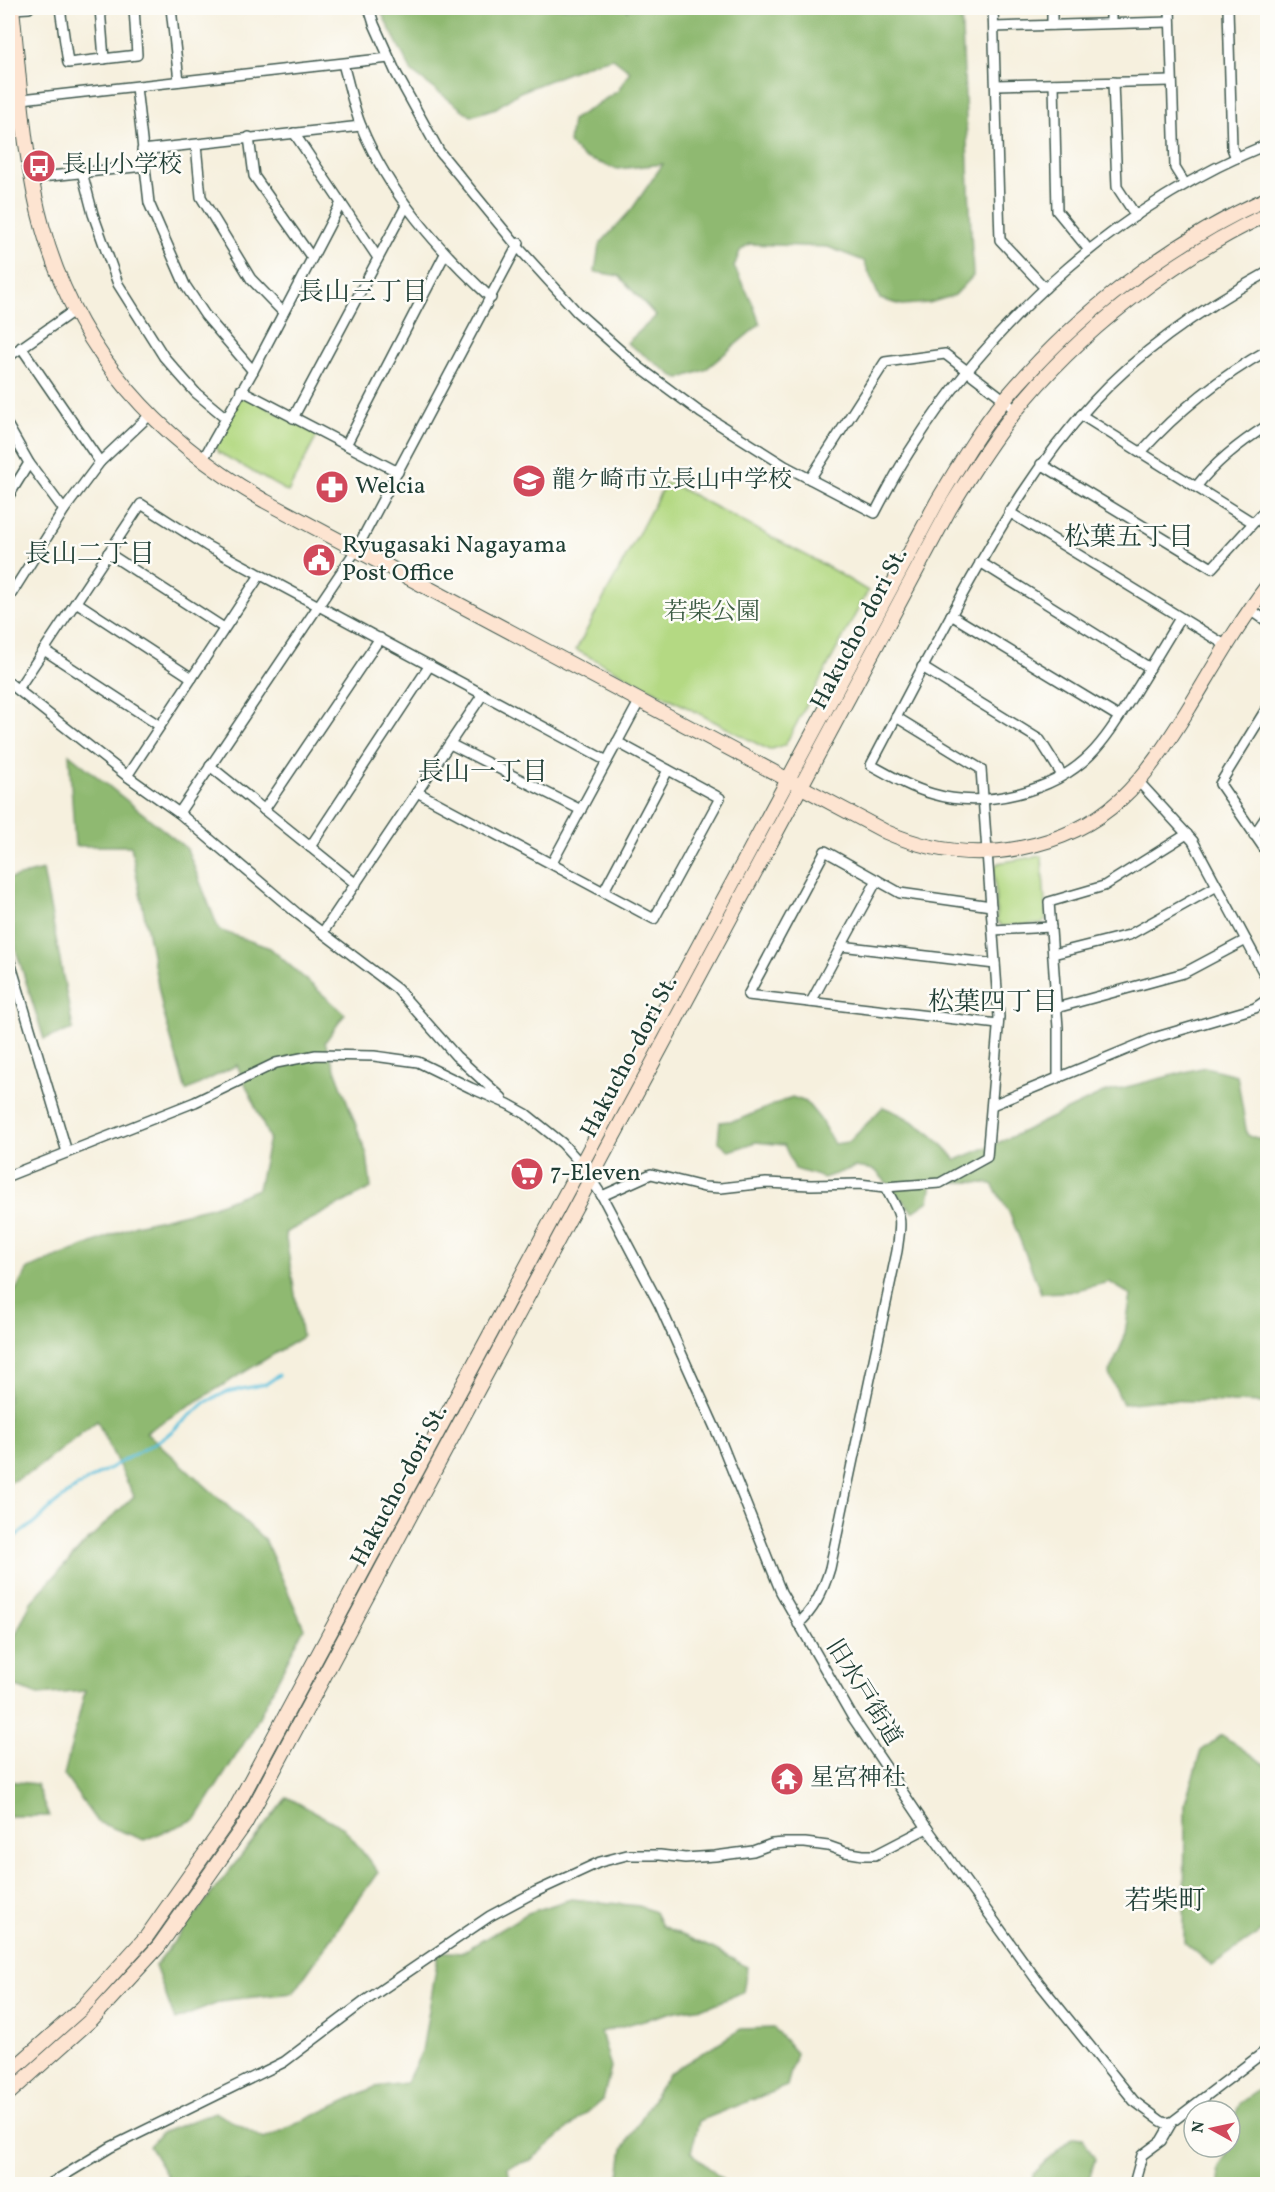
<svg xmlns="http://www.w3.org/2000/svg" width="1275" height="2192" viewBox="0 0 1275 2192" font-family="Vollkorn,'Noto Serif JP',serif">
  <rect width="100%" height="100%" fill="#fdfcf7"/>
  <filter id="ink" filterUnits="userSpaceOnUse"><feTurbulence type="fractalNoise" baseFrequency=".0167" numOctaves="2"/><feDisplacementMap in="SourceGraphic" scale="12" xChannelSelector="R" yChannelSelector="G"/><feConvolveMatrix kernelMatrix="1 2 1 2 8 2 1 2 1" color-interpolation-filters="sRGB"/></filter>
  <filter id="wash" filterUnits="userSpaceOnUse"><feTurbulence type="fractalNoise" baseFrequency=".008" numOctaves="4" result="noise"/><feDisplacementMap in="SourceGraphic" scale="24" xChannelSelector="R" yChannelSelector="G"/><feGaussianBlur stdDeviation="1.35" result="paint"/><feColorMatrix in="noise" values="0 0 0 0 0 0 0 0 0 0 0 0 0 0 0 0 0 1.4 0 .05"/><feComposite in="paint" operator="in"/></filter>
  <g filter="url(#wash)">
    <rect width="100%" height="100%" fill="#f6f0de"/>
    <g fill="#b4d983" stroke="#6a8b5c" stroke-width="1.5">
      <polygon points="242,394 318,434 288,492 218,452 215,446"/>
      <polygon points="670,483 828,567 868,591 785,745 769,750 576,650 665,484"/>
      <polygon points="1040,856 1042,858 1046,919 1042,924 1002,926 997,921 994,868 998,863"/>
    </g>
    <g fill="#8fb971" stroke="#577b52" stroke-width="1.5">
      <polygon points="379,8 625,8 628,11 629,8 961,8 973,276 955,295 929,303 902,305 880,299 864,261 828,247 749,244 740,251 734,267 752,302 760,324 705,370 678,379 627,343 656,316 619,276 595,272 599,245 632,209 663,164 617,169 583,157 569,143 572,120 618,91 630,71 613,58 593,63 520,92 496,108 471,116 412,72"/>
      <polygon points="69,754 187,849 219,930 270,948 345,1014 325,1042 367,1155 371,1188 285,1233 302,1337 146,1432 265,1540 304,1628 253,1729 196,1819 144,1840 97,1822 64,1775 85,1691 38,1695 8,1684 8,1651 31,1602 84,1544 134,1496 97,1421 33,1471 8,1483 8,1303 28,1269 136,1225 211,1207 258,1189 269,1138 237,1065 186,1091 163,1011 131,846 75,846"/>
      <polygon points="43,870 73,1029 44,1039 16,950 8,879"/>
      <path d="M1205,1067L1237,1075L1247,1135L1267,1141V1403L1158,1400L1123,1404L1109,1374L1124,1339L1131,1295L1109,1282L1068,1292L1041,1293L1009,1212L992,1184L970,1182L932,1183L929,1201L913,1212L875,1170L855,1167L824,1178L795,1169L784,1145L756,1142L730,1151L718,1141L720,1122L738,1120L792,1097L806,1102L820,1119L834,1144L849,1142L883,1107C912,1118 937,1136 956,1160L1007,1139L1103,1093Z"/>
      <polygon points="1222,1735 1267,1766 1268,1927 1212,1965 1184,1942 1185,1802 1201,1751"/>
      <polygon points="8,1781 36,1784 49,1816 8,1816"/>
      <polygon points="287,1797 344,1828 378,1872 293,1993 226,2000 175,2020 155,1966"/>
      <polygon points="571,1899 639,1906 655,1912 662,1926 714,1949 747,1967 743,1992 710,2006 676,2011 601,2032 611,2068 603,2099 531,2160 508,2167 510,2184 172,2184 149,2146 161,2133 215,2112 264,2139 375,2087 406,2083 422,2051 439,1951 461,1953 528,1913"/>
      <polygon points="774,2028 796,2053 787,2086 699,2121 691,2152 727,2184 618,2184 623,2149 668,2074 741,2029"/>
      <polygon points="1267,2084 1267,2184 1220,2184 1218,2170 1233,2141 1234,2118 1240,2103"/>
      <polygon points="1073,2137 1083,2138 1095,2159 1088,2184 1032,2184 1033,2174"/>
    </g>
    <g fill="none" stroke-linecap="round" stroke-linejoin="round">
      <polyline stroke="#5fc1dd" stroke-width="3" points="8,1541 36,1522 51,1507 78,1486 165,1437 206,1402 227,1392 266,1384 279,1375"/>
    </g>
  </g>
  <g filter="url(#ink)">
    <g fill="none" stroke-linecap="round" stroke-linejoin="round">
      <g stroke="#3f584e" stroke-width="12">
        <g id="street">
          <polyline points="60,8 68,63 137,55 134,8"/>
          <polyline points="100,8 104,59"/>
          <polyline points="171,8 179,81"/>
          <path d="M369,8L374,24L396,73L439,151L517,246L577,312L639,367L701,413L785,466L875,513C887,490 899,467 913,446C997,315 1123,203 1268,144"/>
          <polyline points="993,8 1000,240 1045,288"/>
          <polyline points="1052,8 1052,25"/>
          <polyline points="1111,8 1111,23"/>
          <polyline points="1170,8 1175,168 1185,184"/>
          <polyline points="1228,8 1232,148 1236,158"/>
          <polyline points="12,9 29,8"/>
          <polyline points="994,27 1170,22"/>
          <path d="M343,64C349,84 353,106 361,126C389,194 438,249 491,298"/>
          <polyline points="1113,82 1117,187 1136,216"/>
          <polyline points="1054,84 1057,211 1089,250"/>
          <polyline points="996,85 1172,81"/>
          <polyline points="136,87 149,203 185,285 205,315 253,371"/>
          <polyline points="22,99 389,58"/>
          <polyline points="294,133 378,258"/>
          <polyline points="249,137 254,176 312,258"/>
          <polyline points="196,145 201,197 251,279 283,312"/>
          <polyline points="142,150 361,126"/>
          <polyline points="82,172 93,214 118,284 164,357 196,393 226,418"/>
          <polyline points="32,178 144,166"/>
          <polyline points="21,347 100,462"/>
          <polyline points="8,357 75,310"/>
          <polyline points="241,390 398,472"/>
          <polyline points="1081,415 1252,522"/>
          <polyline points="293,418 406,206"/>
          <polyline points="8,426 29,463 64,510"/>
          <polyline points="346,445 445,254"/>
          <path d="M1141,452C1179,410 1218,378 1268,350"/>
          <polyline points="202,461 253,371 341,203"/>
          <polyline points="1041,464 1212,568 1268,507"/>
          <polyline points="810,479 885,362 945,354 1005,400 1015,411"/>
          <path d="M1196,487C1215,462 1241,442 1268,425"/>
          <polyline points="8,497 29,463"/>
          <polyline points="1009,512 1227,646"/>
          <polyline points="108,553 224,628"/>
          <polyline points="980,562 1150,668"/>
          <polyline points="8,599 64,510 100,462 150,415"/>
          <polyline points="76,602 192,678"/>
          <polyline points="1251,610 1268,622"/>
          <polyline points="951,615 1119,717"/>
          <path d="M1180,618C1165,643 1150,668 1135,692C1121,714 1108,737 1090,755C1053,792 983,809 933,794C911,788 891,776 871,765C900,709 930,653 961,597C1000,527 1038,461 1093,402C1141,350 1206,306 1268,272"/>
          <polyline points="44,650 160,726"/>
          <polyline points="922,667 1040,740 1062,775"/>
          <polyline points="8,682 127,776 179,813 299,915 397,989 456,1056 502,1098"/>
          <polyline points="18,689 141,504 207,546 607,761"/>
          <polyline points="1268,706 1220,784 1268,854"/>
          <polyline points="450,744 581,810"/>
          <polyline points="210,766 356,884"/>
          <polyline points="127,776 260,575"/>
          <polyline points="1139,782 1193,841 1268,981"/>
          <polyline points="417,792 654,919 720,798 617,742"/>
          <polyline points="264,810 380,638"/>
          <polyline points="179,813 356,550 519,243"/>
          <polyline points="1254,835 1268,814"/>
          <polyline points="310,847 430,665"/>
          <polyline points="552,863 640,700"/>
          <polyline points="604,891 668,770"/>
          <polyline points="991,906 900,893 825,851 748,995 998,1024"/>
          <polyline points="993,930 1051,927"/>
          <polyline points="323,932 483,694"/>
          <polyline points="841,946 995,964"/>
          <polyline points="1053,954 1129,935 1217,886"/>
          <polyline points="8,955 67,1152"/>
          <polyline points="811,1002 877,880"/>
          <polyline points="1056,1008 1184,973 1246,940"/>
          <polyline points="1058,1076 1058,1028 1049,902 1104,886 1187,834"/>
          <polyline points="992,1105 1157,1037 1255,1008 1268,999"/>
          <polyline points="8,1176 195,1102 276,1063 316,1055 374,1056 418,1062 471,1088 508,1104 526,1114 562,1143 581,1164 602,1196 660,1306 719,1437 781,1592 853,1718 927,1828 1036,1979 1134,2101 1161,2121 1165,2123 1172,2122 1268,2049"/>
          <polyline points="885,1187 940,1183 987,1157 999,1017 981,769 896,717"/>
          <path d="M602,1196L651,1174L704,1187L721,1188L766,1183L811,1185L859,1184L885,1187C902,1217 902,1216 897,1251L830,1568C824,1589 814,1610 798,1624"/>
          <polyline points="50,2184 111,2147 284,2062 365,2001 490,1916 535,1892 600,1862 627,1855 660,1855 685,1858 715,1856 753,1851 772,1844 785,1843 805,1843 828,1846 845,1852 863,1855 875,1855 927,1828"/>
          <polyline points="1134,2184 1142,2155 1161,2141 1172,2122"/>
        </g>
      </g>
      <g stroke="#3f584e" stroke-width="16">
        <g id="secondary">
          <path d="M12,8C20,81 23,158 43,229C77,351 157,439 265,501L886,832C929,851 974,857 1020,848C1109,831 1144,781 1189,708C1214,667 1238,624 1268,585"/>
          <path d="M8,2074L82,2008L147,1936L232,1815L937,502C958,467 979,430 1005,399C1077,314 1167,244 1268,198"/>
          <path d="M8,2094L92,2019L159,1946L245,1824L950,508C970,475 990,443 1014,413C1077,333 1175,257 1268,214"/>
        </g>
      </g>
      <use href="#street" stroke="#fff" stroke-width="9"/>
      <use href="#secondary" stroke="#fde4d1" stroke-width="14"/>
    </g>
  </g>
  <defs>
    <g id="bus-disc" transform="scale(1.725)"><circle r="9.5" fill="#d1495b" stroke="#fdfcf7"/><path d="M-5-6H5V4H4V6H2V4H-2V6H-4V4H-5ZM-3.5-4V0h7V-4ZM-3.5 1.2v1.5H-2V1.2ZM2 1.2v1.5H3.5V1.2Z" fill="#fff"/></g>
    <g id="school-disc" transform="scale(1.725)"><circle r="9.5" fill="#d1495b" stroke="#fdfcf7"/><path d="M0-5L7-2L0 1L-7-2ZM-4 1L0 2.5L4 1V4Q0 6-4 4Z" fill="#fff"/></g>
    <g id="pharmacy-disc" transform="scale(1.725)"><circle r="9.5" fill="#d1495b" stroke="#fdfcf7"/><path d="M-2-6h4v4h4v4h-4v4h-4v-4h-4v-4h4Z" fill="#fff"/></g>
    <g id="civic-disc" transform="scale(1.725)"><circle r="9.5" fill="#d1495b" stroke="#fdfcf7"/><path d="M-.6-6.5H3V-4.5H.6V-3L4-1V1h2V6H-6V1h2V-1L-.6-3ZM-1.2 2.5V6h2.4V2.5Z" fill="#fff"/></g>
    <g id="supermarket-disc" transform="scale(1.725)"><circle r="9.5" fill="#d1495b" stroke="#fdfcf7"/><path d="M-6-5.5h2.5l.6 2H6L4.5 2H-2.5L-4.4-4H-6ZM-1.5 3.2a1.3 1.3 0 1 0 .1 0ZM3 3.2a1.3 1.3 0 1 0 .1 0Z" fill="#fff"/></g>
    <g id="temple-disc" transform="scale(1.725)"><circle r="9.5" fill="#d1495b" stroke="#fdfcf7"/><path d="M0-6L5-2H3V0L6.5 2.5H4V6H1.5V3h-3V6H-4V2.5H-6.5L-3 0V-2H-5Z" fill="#fff"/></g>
  </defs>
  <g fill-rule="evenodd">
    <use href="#bus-disc" x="39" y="166"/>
    <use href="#school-disc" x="529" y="481"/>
    <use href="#pharmacy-disc" x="332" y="487"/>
    <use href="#civic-disc" x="319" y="560"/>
    <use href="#supermarket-disc" x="527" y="1174"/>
    <use href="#temple-disc" x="787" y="1779"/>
  </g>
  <g text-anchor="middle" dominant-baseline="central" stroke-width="5" stroke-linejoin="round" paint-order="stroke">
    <g font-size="24" fill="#1f3d34" stroke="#fdfcf7" text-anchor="start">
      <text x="62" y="166">長山小学校</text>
      <text x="552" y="481">龍ケ崎市立長山中学校</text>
      <text x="355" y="487">Welcia</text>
      <text x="342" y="546">Ryugasaki Nagayama<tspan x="342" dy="28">Post Office</tspan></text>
      <text x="550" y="1174">7-Eleven</text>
      <text x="810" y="1779">星宮神社</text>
    </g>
    <g font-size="24" fill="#3d5c44" stroke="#fdfcf7">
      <text x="712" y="613">若柴公園</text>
    </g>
    <g font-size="24" fill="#1f3d34" stroke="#fdfcf7">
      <text transform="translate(860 629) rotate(-62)">Hakucho-dori St.</text>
      <text transform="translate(630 1057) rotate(-62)">Hakucho-dori St.</text>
      <text transform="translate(400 1486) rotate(-62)">Hakucho-dori St.</text>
      <text transform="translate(863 1693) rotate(58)">旧水戸街道</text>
    </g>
    <g font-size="26" fill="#1f3d34" stroke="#fdfcf7">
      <text x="363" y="293">長山三丁目</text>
      <text x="1129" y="538">松葉五丁目</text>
      <text x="90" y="555">長山二丁目</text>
      <text x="483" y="773">長山一丁目</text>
      <text x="993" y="1003">松葉四丁目</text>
    </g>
    <g font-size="27" fill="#1f3d34" stroke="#fdfcf7">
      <text x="1165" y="1902">若柴町</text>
    </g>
  </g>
  <rect width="1275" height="2192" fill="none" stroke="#fdfcf7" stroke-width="30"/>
  <g transform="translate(1212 2129) rotate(278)"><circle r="28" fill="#fdfcf7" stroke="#a4b0a9" stroke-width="1.5"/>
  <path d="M0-4.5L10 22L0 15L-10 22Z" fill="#d1495b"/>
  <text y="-9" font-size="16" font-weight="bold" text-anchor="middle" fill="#1f3d34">N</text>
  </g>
</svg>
